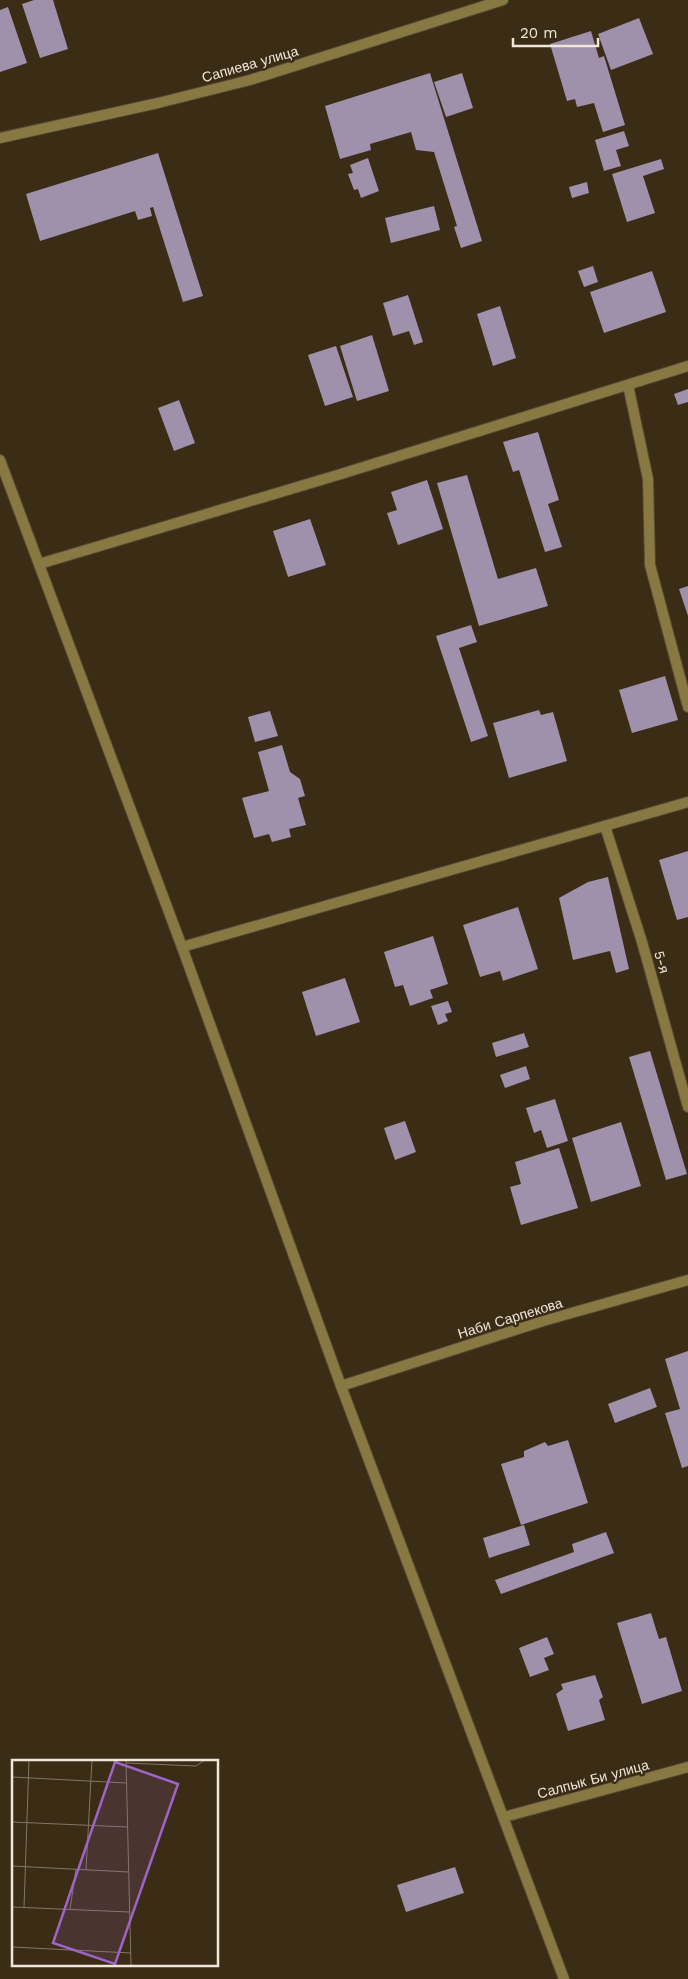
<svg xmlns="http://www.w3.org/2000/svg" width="688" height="1979" viewBox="0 0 688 1979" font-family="'Work Sans',sans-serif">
  <rect width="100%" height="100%" fill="#3b2c16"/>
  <g fill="#9f90ab">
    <polygon points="34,0 53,0 68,49 40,58 22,4"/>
    <polygon points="8,7 27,63 0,72 0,10"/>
    <polygon points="639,18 653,54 611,70 598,34"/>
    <polygon points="591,31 599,58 604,56 625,125 603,132 594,103 577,107 575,99 567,101 550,44"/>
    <polygon points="430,73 482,241 461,248 454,227 457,226 434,152 416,150 411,132 370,144 371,150 340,159 325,106"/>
    <polygon points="462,73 473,108 446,117 434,82"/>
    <polygon points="624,131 629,146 616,150 621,166 604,171 595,140"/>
    <polygon points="158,153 203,296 183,302 153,207 150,208 152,216 138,220 135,211 40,241 26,194"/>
    <polygon points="368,158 379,191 361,198 358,189 354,190 348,174 353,173 350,165"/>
    <polygon points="661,159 664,169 643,176 655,213 627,222 612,174"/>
    <polygon points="587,182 589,193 572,198 569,187"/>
    <polygon points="434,206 440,230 391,243 385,218"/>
    <polygon points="593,266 598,282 584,287 578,271"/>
    <polygon points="652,271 666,312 604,333 590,292"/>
    <polygon points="408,295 423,342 414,345 409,331 393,336 383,303"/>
    <polygon points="500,306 516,358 493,366 477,314"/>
    <polygon points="372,335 389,391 357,401 340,346"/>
    <polygon points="336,346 353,397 325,406 308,355"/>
    <polygon points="688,389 688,402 678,405 674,394"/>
    <polygon points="179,400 195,443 174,451 158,408"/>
    <polygon points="538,432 559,500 548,504 562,547 545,552 519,470 513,472 503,442"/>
    <polygon points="467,475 498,579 536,568 548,606 479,626 437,483"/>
    <polygon points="427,480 443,529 398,545 387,513 397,510 391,492"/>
    <polygon points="310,519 326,565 288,577 273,531"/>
    <polygon points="688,586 688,616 679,589"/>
    <polygon points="471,625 477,642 459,648 488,736 471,742 436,636"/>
    <polygon points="665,676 678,720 632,733 619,690"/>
    <polygon points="539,710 541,715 553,712 567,761 509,778 493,723"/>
    <polygon points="270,711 278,736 255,742 248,717"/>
    <polygon points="282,745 290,772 300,779 305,796 298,798 306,825 289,829 291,837 272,842 269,834 254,838 242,798 269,791 258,752"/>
    <polygon points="688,851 688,917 677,920 659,860"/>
    <polygon points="608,877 629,969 616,973 610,951 573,960 559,898 588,882"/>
    <polygon points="518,907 538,969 503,981 500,971 480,977 463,925"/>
    <polygon points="433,936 448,984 430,990 433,998 410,1006 403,985 395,987 384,952"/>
    <polygon points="345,978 360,1022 316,1036 302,992"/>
    <polygon points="448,1001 452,1012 445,1014 448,1021 438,1025 431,1006"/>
    <polygon points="524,1033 529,1047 496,1057 492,1043"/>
    <polygon points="650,1051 687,1174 666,1180 629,1057"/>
    <polygon points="526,1066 530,1079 505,1088 500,1075"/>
    <polygon points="555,1099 568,1141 547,1148 541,1130 534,1133 526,1108"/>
    <polygon points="405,1121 416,1152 395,1160 384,1128"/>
    <polygon points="621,1122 641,1186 591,1202 572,1138"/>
    <polygon points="559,1148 578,1208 521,1225 510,1187 521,1184 515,1162"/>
    <polygon points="688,1351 688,1466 682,1468 665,1413 680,1409 665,1359"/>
    <polygon points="650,1388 657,1407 615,1423 608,1404"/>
    <polygon points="568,1440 588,1503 521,1525 501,1464 524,1457 524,1451 545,1442 548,1446"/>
    <polygon points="524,1525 530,1545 489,1558 483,1538"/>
    <polygon points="606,1532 614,1553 501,1594 495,1580 574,1552 572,1544"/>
    <polygon points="651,1613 659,1639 666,1637 682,1691 642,1704 617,1623"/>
    <polygon points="547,1637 554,1654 544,1658 549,1670 530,1677 519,1648"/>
    <polygon points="595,1675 603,1697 599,1700 605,1720 568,1731 556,1694 563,1689 561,1684"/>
    <polygon points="455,1867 464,1893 406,1912 397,1885"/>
  </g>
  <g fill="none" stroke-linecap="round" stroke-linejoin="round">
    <g stroke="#584a35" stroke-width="12">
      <g id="minor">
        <polyline points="0,138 158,103 250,80 503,0"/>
        <polyline points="628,385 648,479 650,565 688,707"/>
        <polyline points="39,564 341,474 688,366"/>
        <polyline points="605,826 642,942 688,1107"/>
        <polyline points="504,1817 688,1767"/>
      </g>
    </g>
    <g stroke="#584a35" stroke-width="12">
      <g id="tertiary">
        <polyline points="0,460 182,947 341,1386 564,1979"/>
        <polyline points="182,947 688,802"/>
        <polyline points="341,1386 543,1321 688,1280"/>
      </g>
    </g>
    <use href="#minor" stroke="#887942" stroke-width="10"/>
    <use href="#tertiary" stroke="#887942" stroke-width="10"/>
  </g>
  <g text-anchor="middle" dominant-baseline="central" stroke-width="5" stroke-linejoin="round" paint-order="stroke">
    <g font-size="14" fill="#f0e6d9" stroke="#3b2c16">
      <text transform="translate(250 64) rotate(-16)">Сапиева улица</text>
      <text transform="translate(662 962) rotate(74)">5-я</text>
      <text transform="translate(510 1318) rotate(-17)">Наби Сарпекова</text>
      <text transform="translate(593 1779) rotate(-15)">Салпык Би улица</text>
    </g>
  </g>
  <g transform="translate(12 1760)">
    <rect width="206" height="206" fill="#3b2c16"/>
    <path fill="none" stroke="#837664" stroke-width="1" d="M114,0L119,206M114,3L184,6L193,0M0,17L114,23M0,62L116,67M0,106L117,112M74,110L80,0M0,147L118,152M12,148L17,0M58,149L64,109M0,187L119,193"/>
    <path fill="#9e64c7" fill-opacity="0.15" stroke="#9e64c7" stroke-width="2.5" d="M103,2L166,24L103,204L41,183Z"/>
    <rect width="206" height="206" fill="none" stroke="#f0e6d9" stroke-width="2.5"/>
  </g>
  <path d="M513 38v8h85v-8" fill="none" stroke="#f0e6d9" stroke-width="2.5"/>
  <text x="520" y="38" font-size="15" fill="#f0e6d9" stroke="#3b2c16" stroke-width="4" paint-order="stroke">20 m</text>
</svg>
